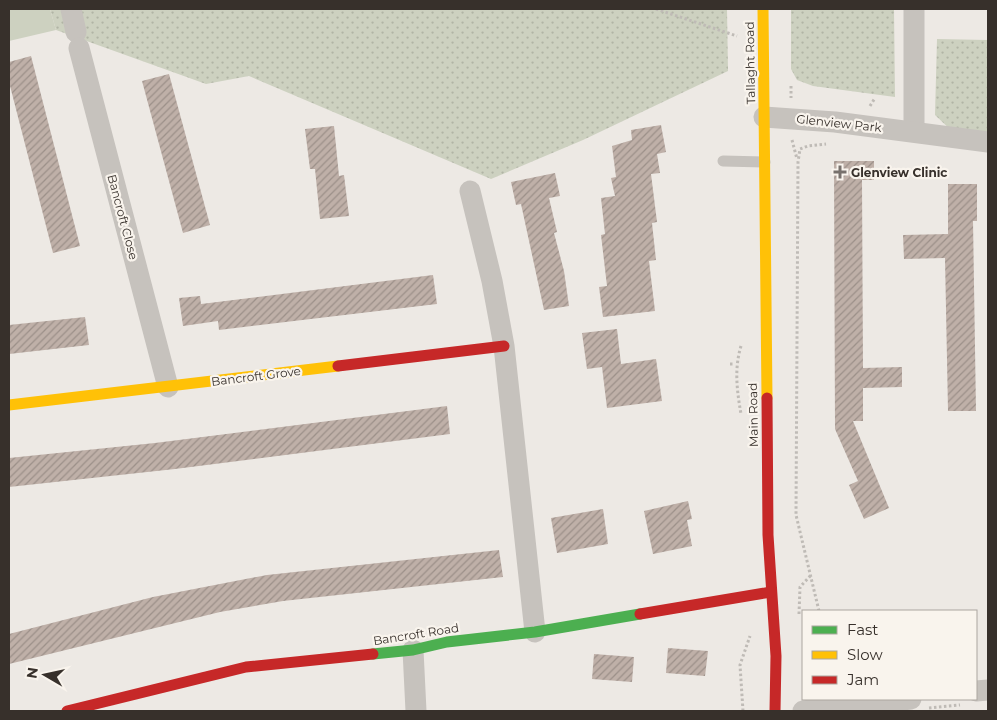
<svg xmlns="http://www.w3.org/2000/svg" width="997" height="720" viewBox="0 0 997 720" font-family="Montserrat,sans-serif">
  <defs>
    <pattern id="grass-dots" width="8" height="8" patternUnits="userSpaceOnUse" patternTransform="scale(1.25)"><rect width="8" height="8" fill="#cdd1c0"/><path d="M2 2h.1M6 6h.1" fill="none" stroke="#b1b4a5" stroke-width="1.8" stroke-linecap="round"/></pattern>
    <pattern id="building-hatch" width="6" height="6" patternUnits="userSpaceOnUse" patternTransform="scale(1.25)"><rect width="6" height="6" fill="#bfb0a8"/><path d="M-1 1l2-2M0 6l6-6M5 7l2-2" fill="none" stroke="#9c9089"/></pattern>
  </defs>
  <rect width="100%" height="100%" fill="#ede9e4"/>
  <g fill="url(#grass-dots)">
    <polygon points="50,9 727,9 728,71 583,140 491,179 249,76 206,84 56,30"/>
    <polygon points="791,9 894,9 895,97 813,86 797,80 791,69"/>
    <polygon points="937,39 988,40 988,137 954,133 935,115"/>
  </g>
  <polygon fill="#cdd1c0" points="9,9 50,9 56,30 9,41"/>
  <g fill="url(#building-hatch)">
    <polygon points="31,56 80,246 53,253 9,82 9,62"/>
    <polygon points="169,74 210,225 183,233 142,81"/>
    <polygon points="661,125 666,152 657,154 660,173 651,174 657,222 652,223 656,260 649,261 655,311 603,317 599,287 607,286 601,235 605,234 601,198 615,196 611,178 616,177 612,146 632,140 631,130"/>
    <polygon points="334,126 339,176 344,175 349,216 320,219 315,169 310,169 305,129"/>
    <polygon points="834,161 874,161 874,180 862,180 863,368 902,367 902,387 863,388 863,421 853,421 889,508 864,519 849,485 858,481 835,429"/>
    <polygon points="555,173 560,196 549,198 557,232 554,233 564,271 569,306 544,310 521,204 516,205 511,182"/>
    <polygon points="948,184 977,184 977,221 973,221 976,411 948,411 945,258 904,259 903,235 948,234"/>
    <polygon points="433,275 437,304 219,330 218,321 183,326 179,298 200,296 201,304"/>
    <polygon points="85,317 89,345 9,354 9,325"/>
    <polygon points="617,329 621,364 656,359 662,401 607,408 602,367 587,369 582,333"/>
    <polygon points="447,406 450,434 175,469 9,487 9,458 155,443"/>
    <polygon points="688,501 692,519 687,520 692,546 653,554 644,511"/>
    <polygon points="603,509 608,544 557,553 551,518"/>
    <polygon points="499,550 503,577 283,601 220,612 9,664 9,634 153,597 267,575"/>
    <polygon points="668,648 708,651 705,676 666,673"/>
    <polygon points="594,654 634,657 632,682 592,679"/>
  </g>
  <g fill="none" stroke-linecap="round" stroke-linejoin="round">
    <g stroke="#bfbbb6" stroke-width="3" stroke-dasharray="2.5 2.5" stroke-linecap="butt">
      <polyline points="656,9 737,36"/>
      <polyline points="791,86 791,98"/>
      <polyline points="870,106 875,98"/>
      <polyline points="792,140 797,159"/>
      <path d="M741,346C734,369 737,391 741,414"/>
      <polyline points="730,364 734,364"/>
      <polyline points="819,611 796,515 798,162 800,149 808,146 826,144"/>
      <polyline points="799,614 800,587 812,574"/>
      <polyline points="929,708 960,705"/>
      <polyline points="743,711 740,665 750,636"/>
    </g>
    <polyline stroke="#c6c2bd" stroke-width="11" points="723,161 765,162"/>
    <g stroke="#c6c2bd" stroke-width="21">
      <polyline points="71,9 76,32"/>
      <polyline points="914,9 914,131"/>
      <polyline points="79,48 168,387"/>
      <polyline points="764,117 835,122 988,142"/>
      <polyline points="470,191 492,281 504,346 535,632"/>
      <polyline points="413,650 416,711"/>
      <polyline points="976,691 988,690"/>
      <polyline points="803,711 911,699"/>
    </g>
    <polyline stroke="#4caf50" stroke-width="11" points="373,654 413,650 447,642 535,632 640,614"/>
    <g stroke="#ffc107" stroke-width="11">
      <polyline points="763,9 767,398"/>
      <polyline points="9,405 338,366"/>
    </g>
    <g stroke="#c62828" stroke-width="11">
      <polyline points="338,366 504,346"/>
      <polyline points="767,398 768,535 776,656 775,711"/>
      <polyline points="640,614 771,592"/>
      <polyline points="67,711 246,667 373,654"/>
    </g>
  </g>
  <path fill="#77716c" stroke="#f9f4ed" stroke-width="2" d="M837.5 164.5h5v5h5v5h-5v5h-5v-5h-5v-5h5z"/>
  <g text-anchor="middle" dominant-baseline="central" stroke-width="4.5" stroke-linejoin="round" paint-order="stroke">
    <g font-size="12" fill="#37302b" stroke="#f9f4ed">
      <text transform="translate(750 63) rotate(-91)">Tallaght Road</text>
      <text transform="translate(839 123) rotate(6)">Glenview Park</text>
      <text transform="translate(123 217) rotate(75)">Bancroft Close</text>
      <text transform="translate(256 376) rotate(-7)">Bancroft Grove</text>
      <text transform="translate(753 415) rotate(-91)">Main Road</text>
      <text transform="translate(416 634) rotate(-9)">Bancroft Road</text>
    </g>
    <g font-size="12" font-weight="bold" fill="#37302b" stroke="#f9f4ed" text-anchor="start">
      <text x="851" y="172">Glenview Clinic</text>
    </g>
  </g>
  <rect width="997" height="720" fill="none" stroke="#37302b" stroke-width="20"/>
  <rect x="802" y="610" width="175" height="90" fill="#f9f4ed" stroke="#aba69f"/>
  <rect x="812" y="626" width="25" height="8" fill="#4caf50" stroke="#aba69f"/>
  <text x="847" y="635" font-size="15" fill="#37302b">Fast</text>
  <rect x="812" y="651" width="25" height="8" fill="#ffc107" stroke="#aba69f"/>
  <text x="847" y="660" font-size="15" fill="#37302b">Slow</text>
  <rect x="812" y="676" width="25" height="8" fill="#c62828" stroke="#aba69f"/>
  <text x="847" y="685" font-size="15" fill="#37302b">Jam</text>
  <g transform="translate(45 675) rotate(279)" stroke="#f9f4ed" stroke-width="4" paint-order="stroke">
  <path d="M0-4L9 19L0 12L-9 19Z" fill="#37302b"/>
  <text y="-8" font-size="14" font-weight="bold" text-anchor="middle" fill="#37302b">N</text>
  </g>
</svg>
